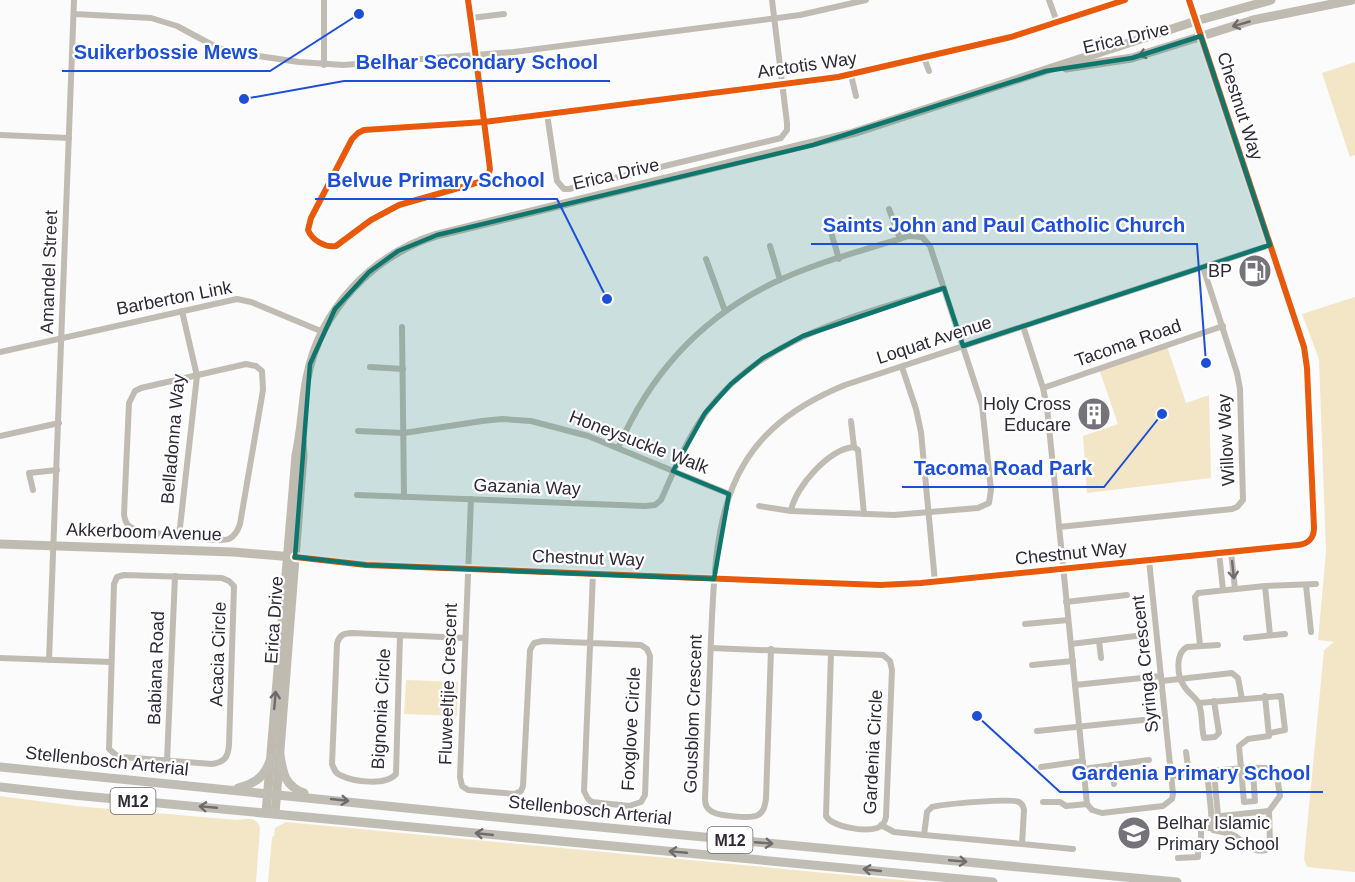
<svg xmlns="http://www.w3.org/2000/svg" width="1355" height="882" viewBox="0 0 1355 882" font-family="Arial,sans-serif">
  <rect width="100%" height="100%" fill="#fbfbfb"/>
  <g fill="#f2e6c7">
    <polygon points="1355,62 1355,155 1350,157 1322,73"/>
    <polygon points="1355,297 1355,872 1307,867 1304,859 1324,650 1334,642 1318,640 1326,552 1319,359 1302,314"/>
    <polygon points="1167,346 1186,403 1209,395 1211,478 1087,493 1083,436 1118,424 1099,369"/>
    <polygon points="406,680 458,682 457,716 404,714"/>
    <path d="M0,796L76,806L237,820C246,819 257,816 260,828L256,882H0Z"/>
    <polygon points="286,822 922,882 268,882 272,837 274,836 275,828"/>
  </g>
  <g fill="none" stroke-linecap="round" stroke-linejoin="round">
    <g stroke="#c0bcb3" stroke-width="6">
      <path d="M468,0C476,56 483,113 490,169L488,177L483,181L399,205L371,220L336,246C325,248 312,240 308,230L311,218L352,139L358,133L364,130L484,122L838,77L1011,37L1125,0"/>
      <polyline points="1049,0 1057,22"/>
      <polyline points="74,14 151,18 177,26 216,47 231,52 299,62 343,65 514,52 800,15 866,0"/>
      <polyline points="471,18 504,14"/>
      <polyline points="924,58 929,71"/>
      <polyline points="324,65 324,0"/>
      <polyline points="851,75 856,96"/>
      <polyline points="547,114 557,181 564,189 569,189 781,138 787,130 787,123 772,0"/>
      <polyline points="0,135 69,138"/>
      <polyline points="889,209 900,239"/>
      <polyline points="830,229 839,259"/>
      <polyline points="770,246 780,280"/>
      <polyline points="706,259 725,311"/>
      <polyline points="1023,326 1043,388 1047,407 1087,804 1092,810 1102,813 1163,806 1172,799 1173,794 1149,560"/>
      <polyline points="402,327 404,497"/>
      <polyline points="0,352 237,299 251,302 323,332"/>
      <path d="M246,364L256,366L262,371L263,390L240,524C238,530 235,536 229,539C216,543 155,533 139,530C129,528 125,524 124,514L129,403L135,391L141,388Z"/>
      <polyline points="370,367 403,369"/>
      <polyline points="902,367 916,409 921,432 935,582"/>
      <polyline points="1043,388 1223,326"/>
      <polyline points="851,421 854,447 858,450 864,514"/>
      <polyline points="358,431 404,433 482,421 502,419 531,421 588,436 729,494"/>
      <polyline points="0,436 59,423"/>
      <path d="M618,448C649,376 700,319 771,284C814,263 864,250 909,236L922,237L930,246L982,405L991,490L989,503L978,508L894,515L791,511L759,506"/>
      <polyline points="33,490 29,473 57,470"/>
      <path d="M357,495L645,506L655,505L661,500C674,471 686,440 705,414C761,336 858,316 944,288"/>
      <polyline points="471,499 460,777 462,786 468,790 515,794 521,791 523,786 530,650 534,643 543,641 641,645 647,649 650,656 645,795 641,802 629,806 592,802 588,799 584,791 593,573"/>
      <path d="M791,511C795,487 829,449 854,447"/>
      <polyline points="1059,527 1232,509 1237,507 1243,500 1240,389 1237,373 1203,267"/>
      <polyline points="179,536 197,376 182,311"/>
      <polyline points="1231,552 1235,589"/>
      <polyline points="1219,553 1223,590"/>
      <path d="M295,557L366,565L880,585L921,583L1298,545C1308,544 1314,538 1314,528L1307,368L1304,347L1189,0"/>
      <path d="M124,575L222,578L229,581L234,586L229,745C228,757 225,762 212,764L121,757L116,755L109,749L114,584L117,577Z"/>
      <polyline points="1306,585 1311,632"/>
      <polyline points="1265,586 1270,635"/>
      <polyline points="1066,602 1127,595"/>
      <polyline points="1025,624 1068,620"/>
      <path d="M400,635L396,774C386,786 354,782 340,775C335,773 334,769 332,764L337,644C339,635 344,633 352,633L465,638"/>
      <polyline points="1246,638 1285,634"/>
      <polyline points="1099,641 1101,658"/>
      <polyline points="1071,644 1136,636"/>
      <polyline points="1200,645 1195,597 1198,593 1265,586 1316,584"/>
      <path d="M711,648L883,655L890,661L892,670L886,817C885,822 883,826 877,828C865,832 832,827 826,816L831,653"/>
      <path d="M771,649L766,799C765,805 764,812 758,815C752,819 717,816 711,811C706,808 705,804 705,799C707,745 709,692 711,639C716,519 720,436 845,385L1270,245"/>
      <polyline points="0,658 111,662"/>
      <polyline points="49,660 74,0"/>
      <polyline points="1032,665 1073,661"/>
      <polyline points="1162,681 1232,673 1238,678 1242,699"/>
      <polyline points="1075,685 1161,676"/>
      <path d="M1214,701L1219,733L1215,737L1204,738C1201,727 1203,715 1199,704C1197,698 1188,693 1184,686C1177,676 1175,653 1187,647L1218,645"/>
      <polyline points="1199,703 1281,696 1285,730 1270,733"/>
      <polyline points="1037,731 1143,720"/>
      <polyline points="1186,752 1189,774"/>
      <polyline points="167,761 175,576"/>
      <polyline points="1111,765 1114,784"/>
      <polyline points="1041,767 1083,761"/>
      <polyline points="1083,769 1149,760"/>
      <polyline points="1214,772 1218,816"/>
      <polyline points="1241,774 1253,773 1255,801 1244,802 1239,746 1248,739 1269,736 1265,696"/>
      <path d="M1172,776C1191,774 1262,763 1276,770L1280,796L1269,811L1270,844L1266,850C1250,854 1246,841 1233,835C1227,832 1220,832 1213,830L1207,772"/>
      <polyline points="1043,802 1060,802 1066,806 1087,804"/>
      <polyline points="1211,817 1269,811"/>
      <path d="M881,825L894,832L924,835L927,812L932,807C944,804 1011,798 1019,802C1023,805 1023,806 1024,810L1022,844L1073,849"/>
      <polyline points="924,835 1022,844"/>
      <polyline points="1178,858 1198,857 1198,847 1201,843 1201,828 1212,828"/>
    </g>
    <g stroke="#bfbbb1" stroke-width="9">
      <polyline points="1066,68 1132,58 1253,20 1352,0"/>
      <polyline points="0,544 233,552 293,557"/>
      <path d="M266,813L296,455C302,429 302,403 307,378C320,310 372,255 437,235L853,133L1196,21L1271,0"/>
      <polyline points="275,814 303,456 302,440"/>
    </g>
    <g stroke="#c0beb4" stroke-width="9">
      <path d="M280,755C283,774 285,786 304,793"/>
      <polyline points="0,767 515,819 1177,882"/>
      <polyline points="0,787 73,795 993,882"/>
      <path d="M238,788C256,783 265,777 271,758"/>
    </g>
    <g stroke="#fff" stroke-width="10">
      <g id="cycleway">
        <path d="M468,0C476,56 483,113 490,169L488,177L483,181L399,205L371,220L336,246C325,248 312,240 308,230L311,218L352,139L358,133L364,130L484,122L838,77L1011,37L1125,0"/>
        <path d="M295,557L366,565L880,585L921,583L1298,545C1308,544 1314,538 1314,528L1307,368L1304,347L1189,0"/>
      </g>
    </g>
    <use href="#cycleway" stroke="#e8590c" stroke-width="6"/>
  </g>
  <defs><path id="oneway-shaft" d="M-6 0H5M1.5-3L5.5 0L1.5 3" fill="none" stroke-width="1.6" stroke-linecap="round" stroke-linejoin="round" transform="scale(1.5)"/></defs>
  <g stroke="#6f6b6d">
    <use href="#oneway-shaft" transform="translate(1241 24) rotate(164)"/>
    <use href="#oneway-shaft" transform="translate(1147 53) rotate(163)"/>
    <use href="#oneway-shaft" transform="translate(275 700) rotate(-85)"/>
  </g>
  <use stroke="#706b6e" href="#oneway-shaft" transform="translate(1233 570) rotate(84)"/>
  <g stroke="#706c6e">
    <use href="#oneway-shaft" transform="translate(340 800) rotate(6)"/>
    <use href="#oneway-shaft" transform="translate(208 807) rotate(-175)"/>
    <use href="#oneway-shaft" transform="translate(484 834) rotate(-174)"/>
    <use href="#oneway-shaft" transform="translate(764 843) rotate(5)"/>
    <use href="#oneway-shaft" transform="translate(678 852) rotate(-175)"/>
    <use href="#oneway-shaft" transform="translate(958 861) rotate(5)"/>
    <use href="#oneway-shaft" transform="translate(872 870) rotate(-174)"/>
  </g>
  <path fill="#0f766e" fill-opacity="0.2" stroke="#0f766e" stroke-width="4.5" stroke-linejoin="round" d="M1201,36L1270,245L963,346L944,288L803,336L763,358L731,384L705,413L673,471L729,494L714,579L366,565L295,557L310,364L335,309L369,272L398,251L437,235L813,145L1046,71L1132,58Z"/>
  <defs>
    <g id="fuel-disc" transform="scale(1.725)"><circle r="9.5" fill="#76727a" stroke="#fff"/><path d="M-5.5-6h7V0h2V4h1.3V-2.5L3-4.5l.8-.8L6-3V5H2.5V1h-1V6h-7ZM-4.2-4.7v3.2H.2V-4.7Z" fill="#fff"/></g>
    <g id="building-disc" transform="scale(1.725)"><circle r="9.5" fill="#76727a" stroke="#fff"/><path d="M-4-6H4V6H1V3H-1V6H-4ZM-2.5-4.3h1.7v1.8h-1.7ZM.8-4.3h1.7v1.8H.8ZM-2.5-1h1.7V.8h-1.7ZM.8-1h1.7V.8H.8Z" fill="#fff"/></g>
    <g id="school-disc" transform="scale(1.725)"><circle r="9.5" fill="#76727a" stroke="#fff"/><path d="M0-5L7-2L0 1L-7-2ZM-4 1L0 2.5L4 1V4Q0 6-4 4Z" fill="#fff"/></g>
  </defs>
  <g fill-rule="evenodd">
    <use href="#fuel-disc" x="1255" y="271"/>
    <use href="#building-disc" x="1094" y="414"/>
    <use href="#school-disc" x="1134" y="833"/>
  </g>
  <g text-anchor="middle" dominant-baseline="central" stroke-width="4.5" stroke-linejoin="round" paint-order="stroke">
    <g fill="#fff" stroke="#6d6972" stroke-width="1.5">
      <rect x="110.5" y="788" width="45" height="26" rx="4.5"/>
      <rect x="707.5" y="827" width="45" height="26" rx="4.5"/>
    </g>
    <g font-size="16" font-weight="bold" fill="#2e2935">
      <text x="133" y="801">M12</text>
      <text x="730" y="840">M12</text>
    </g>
    <g font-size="18" fill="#2e2935" stroke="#fff">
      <text transform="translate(1126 38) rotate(-13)">Erica Drive</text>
      <text transform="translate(807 65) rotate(-8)">Arctotis Way</text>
      <text transform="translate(1240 106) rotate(72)">Chestnut Way</text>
      <text transform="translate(616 174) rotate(-13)">Erica Drive</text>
      <text transform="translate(49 272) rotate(-88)">Amandel Street</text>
      <text transform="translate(174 298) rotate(-11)">Barberton Link</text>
      <text transform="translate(934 340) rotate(-18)">Loquat Avenue</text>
      <text transform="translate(1128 343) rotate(-19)">Tacoma Road</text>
      <text transform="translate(173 439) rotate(-85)">Belladonna Way</text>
      <text transform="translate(1226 440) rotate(-93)">Willow Way</text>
      <text transform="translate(639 442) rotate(21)">Honeysuckle Walk</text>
      <text transform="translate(527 487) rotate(2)">Gazania Way</text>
      <text transform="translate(144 532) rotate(2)">Akkerboom Avenue</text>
      <text transform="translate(1071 553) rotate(-6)">Chestnut Way</text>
      <text transform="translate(588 558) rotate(2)">Chestnut Way</text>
      <text transform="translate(274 620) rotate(-86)">Erica Drive</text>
      <text transform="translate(218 654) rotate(-88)">Acacia Circle</text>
      <text transform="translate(1145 664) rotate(-96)">Syringa Crescent</text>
      <text transform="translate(156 668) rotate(-88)">Babiana Road</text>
      <text transform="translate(448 684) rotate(-88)">Fluweeltjie Crescent</text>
      <text transform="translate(381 709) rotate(-87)">Bignonia Circle</text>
      <text transform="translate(693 714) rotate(-88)">Gousblom Crescent</text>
      <text transform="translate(631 729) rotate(-87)">Foxglove Circle</text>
      <text transform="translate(873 752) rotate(-87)">Gardenia Circle</text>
      <text transform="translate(107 761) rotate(6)">Stellenbosch Arterial</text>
      <text transform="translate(590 810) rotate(6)">Stellenbosch Arterial</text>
    </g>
    <g font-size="18" fill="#2e2935" stroke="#fff" text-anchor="end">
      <text x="1232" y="271">BP</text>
      <text x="1071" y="404">Holy Cross<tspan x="1071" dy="21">Educare</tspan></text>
      <text x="1157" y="823" text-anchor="start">Belhar Islamic<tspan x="1157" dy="21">Primary School</tspan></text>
    </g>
  </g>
  <path fill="none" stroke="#1d4ed8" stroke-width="2" d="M359 14L270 71H62M244 99L344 81H610M607 299L557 199H315M1206 363L1197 244H811M1162 414L1104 487H902M977 716L1060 792H1323"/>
  <g fill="#1d4ed8" stroke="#fff" stroke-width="2">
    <circle cx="359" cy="14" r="6"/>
    <circle cx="244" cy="99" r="6"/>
    <circle cx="607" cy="299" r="6"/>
    <circle cx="1206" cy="363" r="6"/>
    <circle cx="1162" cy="414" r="6"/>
    <circle cx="977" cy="716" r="6"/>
  </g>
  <g font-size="20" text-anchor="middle" font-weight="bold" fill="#1d4ed8" stroke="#fff" stroke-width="4.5" stroke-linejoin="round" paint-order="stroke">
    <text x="166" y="59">Suikerbossie Mews</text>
    <text x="477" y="69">Belhar Secondary School</text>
    <text x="436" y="187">Belvue Primary School</text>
    <text x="1004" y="232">Saints John and Paul Catholic Church</text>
    <text x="1003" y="475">Tacoma Road Park</text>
    <text x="1191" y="780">Gardenia Primary School</text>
  </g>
</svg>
